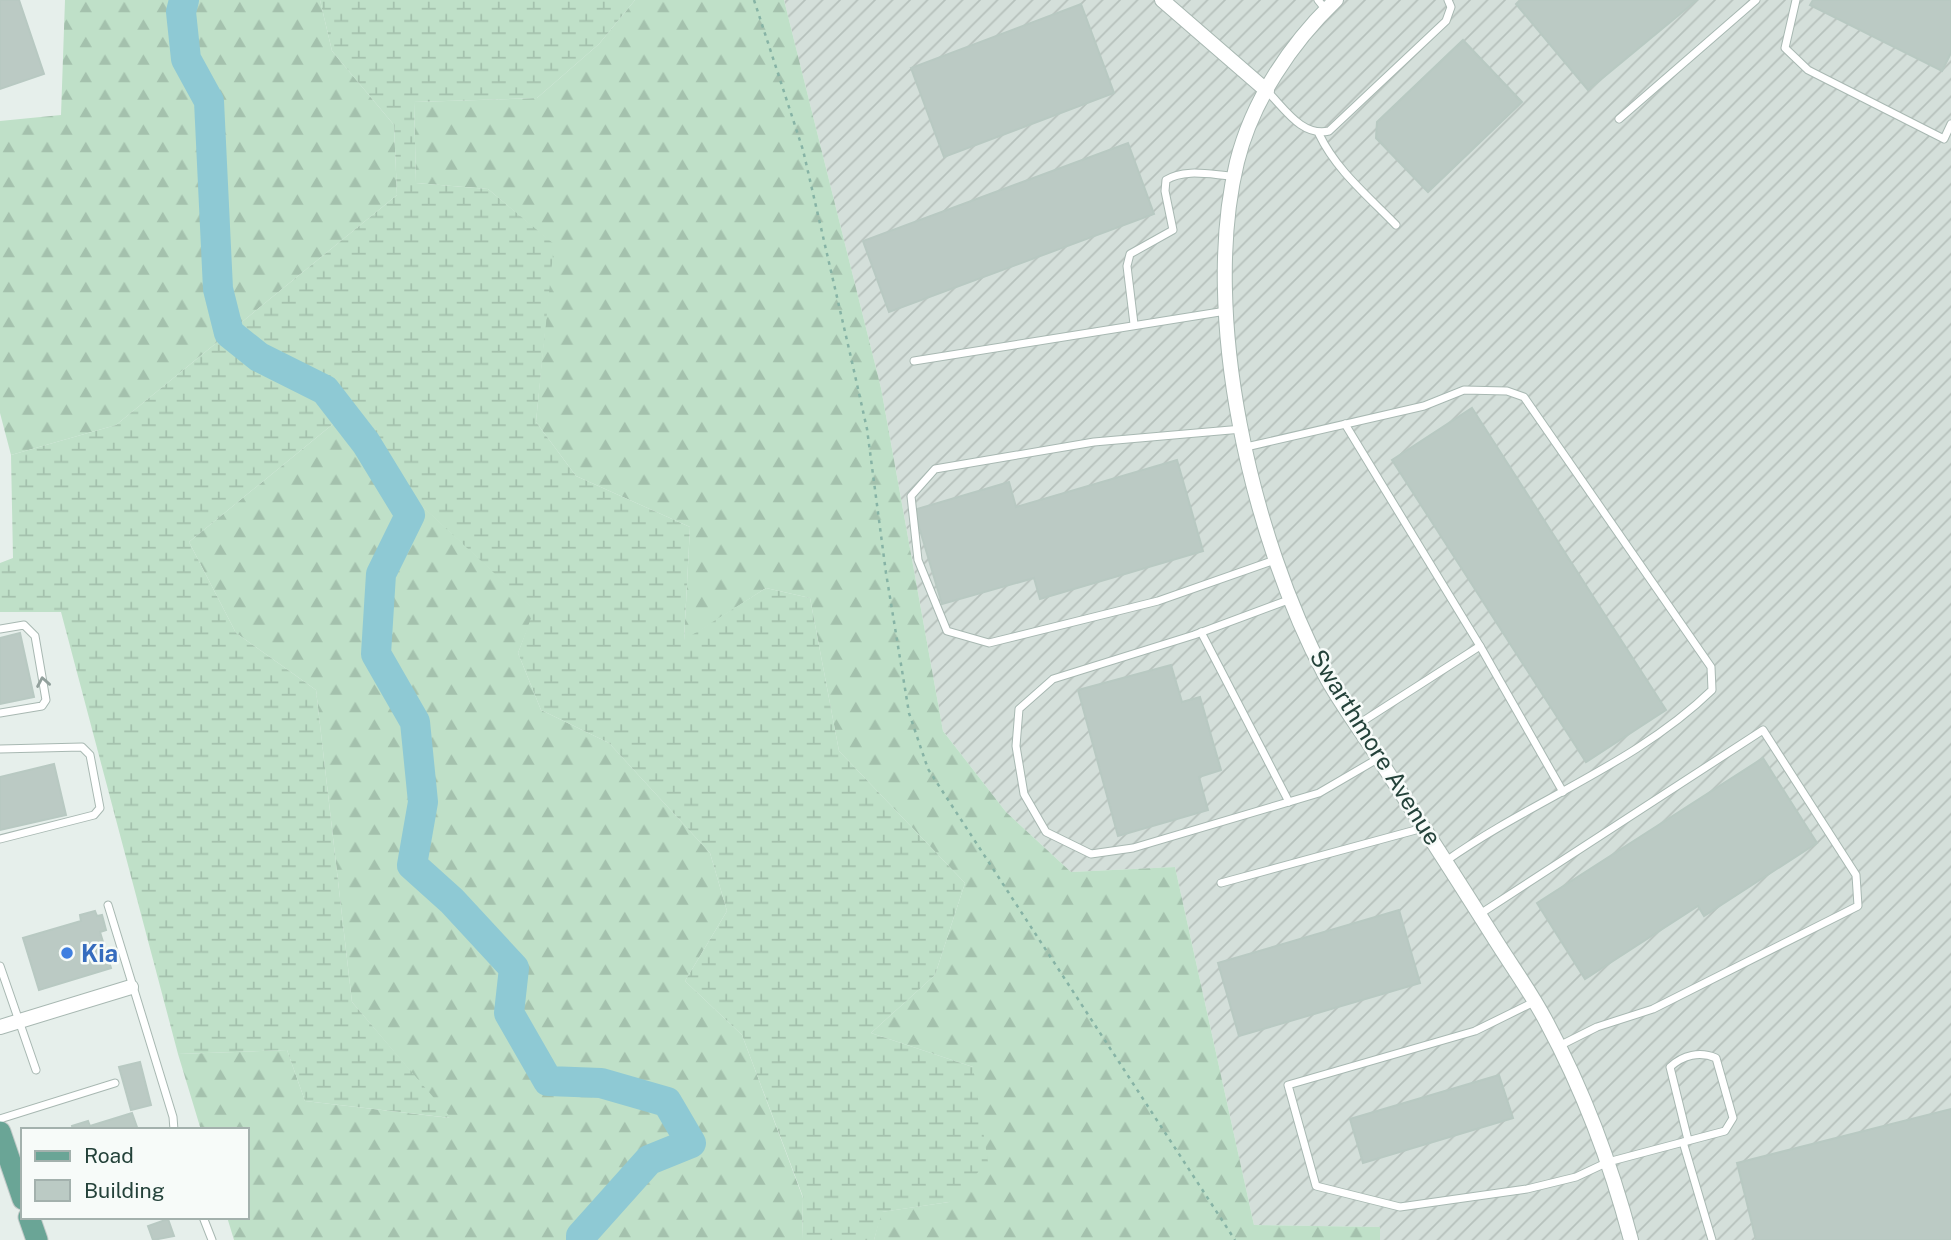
<svg xmlns="http://www.w3.org/2000/svg" width="1951" height="1240" viewBox="0 0 1951 1240" font-family="'Public Sans',sans-serif">
  <defs>
    <pattern id="industrial-furrows" width="10" height="10" patternUnits="userSpaceOnUse" patternTransform="scale(1.75)"><rect width="10" height="10" fill="#d4dfda"/><path d="M-1 1l2-2M0 10L10 0M9 11l2-2" fill="none" stroke="#b6c1bc"/></pattern>
    <pattern id="forest-firs" width="22" height="20" patternUnits="userSpaceOnUse" patternTransform="scale(1.75)"><rect width="22" height="20" fill="#bfe0c8"/><path d="M5 1l3.5 6h-7zM16 11l3.5 6h-7z" fill="#a4c1ad"/></pattern>
    <pattern id="wetland-marsh" width="20" height="14" patternUnits="userSpaceOnUse" patternTransform="scale(1.75)"><rect width="20" height="14" fill="#bfe0c8"/><path d="M1 5h8M5 5V1M11 12h8M15 12V8" fill="none" stroke="#a4c1ad"/></pattern>
  </defs>
  <rect width="100%" height="100%" fill="#e6efeb"/>
  <polygon fill="url(#industrial-furrows)" points="784,0 1951,0 1951,1240 1380,1240 1380,1227 1254,1225 1175,867 1071,872 1006,812 943,731 881,388"/>
  <g fill="url(#forest-firs)">
    <polygon points="65,0 320,0 332,51 394,125 397,195 116,425 11,455 0,413 0,121 61,115"/>
    <polygon points="635,0 784,0 881,388 943,731 1006,812 1071,872 1175,867 1254,1225 1380,1227 1380,1240 874,1240 881,1212 949,1202 973,1067 871,1033 935,975 965,883 839,751 810,598 766,588 684,641 690,527 576,476 536,422 553,244 488,189 416,183 414,102 537,98 599,44"/>
    <polygon points="333,424 535,610 518,653 541,710 609,743 710,853 727,911 685,981 742,1035 803,1198 802,1240 234,1240 227,1217 247,1217 247,1130 201,1130 178,1054 287,1050 305,1101 450,1118 352,1002 316,690 236,633 189,542"/>
  </g>
  <polygon fill="url(#wetland-marsh)" points="320,0 635,0 599,44 537,98 414,102 416,183 488,189 554,244 536,422 576,476 690,527 684,640 766,588 810,598 839,751 965,883 935,975 871,1033 973,1067 988,1162 949,1202 882,1212 874,1240 802,1240 803,1197 742,1035 685,981 727,911 710,853 609,743 541,710 518,653 534,610 333,424 189,542 236,633 316,690 352,1002 451,1118 305,1101 287,1050 178,1054 61,612 0,612 0,563 13,558 11,455 116,425 397,195 394,125 332,51"/>
  <g fill="none" stroke-linecap="round" stroke-linejoin="round">
    <polyline stroke="#8ec9d4" stroke-width="30" points="184,0 181,12 186,59 209,101 218,289 229,333 259,357 325,390 366,443 410,515 381,574 376,654 415,722 423,802 412,865 452,901 514,968 509,1013 548,1081 601,1083 667,1102 691,1143 649,1160 581,1236 581,1240"/>
  </g>
  <g fill="#bbcac4" stroke="#b8c9c2" stroke-width="2">
    <polygon points="0,0 19,0 44,74 0,89"/>
    <polygon points="1520,0 1697,0 1588,90 1516,4"/>
    <polygon points="1813,0 1951,0 1951,53 1942,71 1810,5"/>
    <polygon points="1081,4 1114,93 944,157 911,68"/>
    <polygon points="1463,40 1522,102 1428,192 1376,138 1377,122"/>
    <polygon points="1128,143 1154,214 889,312 863,241"/>
    <polygon points="1472,408 1666,710 1586,762 1392,460"/>
    <polygon points="1177,460 1203,551 1040,599 1034,578 942,604 914,510 1009,482 1016,507"/>
    <polygon points="20,633 34,697 0,704 0,638"/>
    <polygon points="1171,665 1182,702 1200,697 1221,770 1199,777 1208,810 1118,836 1078,690"/>
    <polygon points="1763,758 1817,843 1704,916 1698,906 1585,979 1537,903"/>
    <polygon points="54,764 66,815 0,830 0,777"/>
    <polygon points="1399,910 1420,983 1239,1036 1218,963"/>
    <polygon points="95,911 97,916 102,915 106,930 100,932 111,968 39,990 23,938 81,921 80,915"/>
    <polygon points="140,1062 151,1105 131,1110 119,1067"/>
    <polygon points="1499,1075 1513,1118 1363,1163 1350,1119"/>
    <polygon points="1951,1109 1951,1240 1756,1240 1737,1163"/>
    <polygon points="132,1113 138,1130 73,1130 72,1126 88,1121 90,1126"/>
    <polygon points="168,1219 174,1236 153,1240 148,1226"/>
  </g>
  <g fill="none" stroke-linecap="round" stroke-linejoin="round">
    <g stroke="#a8b8b2" stroke-width="9">
      <g id="service">
        <polyline points="1318,0 1326,10"/>
        <polyline points="1796,0 1785,48 1808,70 1944,139 1951,124"/>
        <path d="M1267,91C1285,109 1302,137 1329,131L1446,21L1451,7L1448,0"/>
        <polyline points="1619,119 1756,0"/>
        <path d="M1319,134C1336,170 1368,196 1396,225"/>
        <path d="M1134,324L1127,266L1130,254L1173,230L1165,191L1166,180C1185,168 1212,175 1234,176"/>
        <polyline points="914,361 1226,311"/>
        <polyline points="1345,424 1480,646 1563,792"/>
        <polyline points="1242,429 1094,442 935,469 911,496 918,560 947,631 989,643 1158,601 1275,560"/>
        <path d="M1246,447L1424,406L1464,390L1507,391L1524,397L1711,667L1712,690C1636,764 1532,800 1446,861"/>
        <polyline points="1291,599 1194,635 1053,679 1019,709 1016,746 1024,794 1046,832 1091,854 1133,848 1319,793 1379,758"/>
        <polyline points="0,629 24,625 35,636 46,700 42,706 0,713"/>
        <polyline points="1201,632 1289,802"/>
        <polyline points="1357,725 1480,646"/>
        <polyline points="0,749 82,747 90,755 100,808 94,815 0,839"/>
        <polyline points="1221,883 1423,828"/>
        <polyline points="108,905 173,1117 174,1130"/>
        <polyline points="1480,914 1763,730 1856,875 1858,906 1653,1009 1597,1027 1559,1046"/>
        <polyline points="0,966 36,1070"/>
        <path d="M1534,1002L1475,1031L1288,1085L1316,1186L1400,1207L1527,1189L1576,1177L1608,1162L1725,1131L1733,1118L1716,1058C1700,1051 1683,1055 1670,1067L1688,1140"/>
        <polyline points="0,1119 115,1083"/>
        <polyline points="1683,1142 1712,1240"/>
        <polyline points="203,1217 212,1240"/>
      </g>
    </g>
    <g stroke="#a8b8b2" stroke-width="16">
      <g id="minor">
        <polyline points="1162,0 1267,91"/>
        <path d="M1336,0C1291,43 1252,101 1237,162C1200,314 1252,538 1325,675C1340,703 1360,729 1377,756C1417,817 1457,879 1496,941C1513,968 1532,994 1547,1023C1584,1092 1611,1164 1631,1240"/>
        <polyline points="0,1027 131,987"/>
      </g>
    </g>
    <g stroke="#c2cac8" stroke-width="23">
      <g id="primary">
        <polyline points="0,1132 23,1199"/>
        <polyline points="29,1217 37,1240"/>
      </g>
    </g>
    <polyline stroke="#86b3a5" stroke-width="2.5" stroke-dasharray="3.5 5" stroke-linecap="butt" points="754,0 803,150 852,362 867,429 886,573 909,713 928,769 1235,1240"/>
    <use href="#service" stroke="#fff" stroke-width="7"/>
    <use href="#minor" stroke="#fff" stroke-width="14"/>
    <use href="#primary" stroke="#6aa596" stroke-width="21"/>
  </g>
  <defs><path id="oneway-chevron" d="M-2-3.5L2.5 0L-2 3.5" fill="none" stroke-width="1.6" stroke-linecap="round" stroke-linejoin="round" transform="scale(1.75)"/></defs>
  <use stroke="#92a09c" href="#oneway-chevron" transform="translate(43 682) rotate(-100)"/>
  <circle fill="#3f7fe0" stroke="#f7fbf9" stroke-width="2.5" cx="67" cy="953" r="7"/>
  <g text-anchor="middle" dominant-baseline="central" stroke-width="5" stroke-linejoin="round" paint-order="stroke">
    <g font-size="24" fill="#24423a" stroke="#f7fbf9">
      <text transform="translate(1376 747) rotate(58)">Swarthmore Avenue</text>
    </g>
    <g font-size="24" font-weight="bold" fill="#366cbe" stroke="#f7fbf9" text-anchor="start">
      <text x="81" y="953">Kia</text>
    </g>
  </g>
  <rect x="21" y="1128" width="228" height="91" fill="#f7fbf9" stroke="#a3b1ad" stroke-width="2"/>
  <rect x="35" y="1151" width="35" height="10" fill="#6aa596" stroke="#a3b1ad" stroke-width="2"/>
  <text x="84" y="1163" font-size="21" fill="#24423a">Road</text>
  <rect x="35" y="1180" width="35" height="21" fill="#bbcac4" stroke="#a3b1ad" stroke-width="2"/>
  <text x="84" y="1198" font-size="21" fill="#24423a">Building</text>
</svg>
